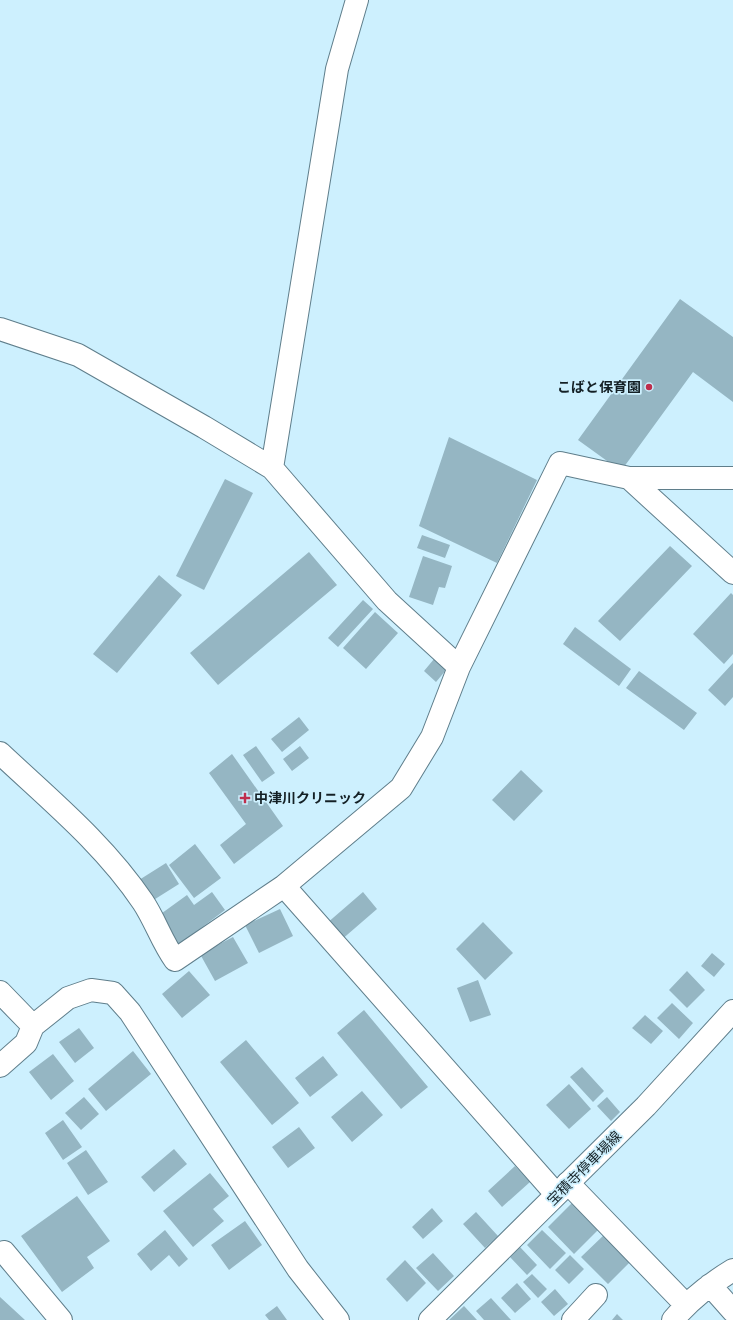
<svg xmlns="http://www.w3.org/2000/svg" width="733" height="1320" font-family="Manrope,'Noto Sans JP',sans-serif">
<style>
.building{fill:#95b6c3}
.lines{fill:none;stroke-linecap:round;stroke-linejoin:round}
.minor-casing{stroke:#5f7e8b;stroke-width:24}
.major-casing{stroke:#5f7e8b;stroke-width:24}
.minor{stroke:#fff;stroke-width:22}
.major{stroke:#fff;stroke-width:22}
.poi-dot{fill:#be2e4c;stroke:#cdf0fe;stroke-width:1.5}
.labels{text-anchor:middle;stroke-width:3.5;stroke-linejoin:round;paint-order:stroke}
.poi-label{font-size:14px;font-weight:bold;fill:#142025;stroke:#cdf0fe;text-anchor:end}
.street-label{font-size:14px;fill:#142025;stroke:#cdf0fe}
</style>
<rect width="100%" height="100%" fill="#cdf0fe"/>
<path class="building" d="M680,299l53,38v65l-40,-30 -72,99 -43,-31z
M449,437l88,43 -40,83 -78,-37z
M225,479l28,14 -49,97 -28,-14z
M422,535l28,10 -5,13 -28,-10z
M670,546l22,20 -72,75 -22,-20z
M309,552l28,33 -119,100 -28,-32z
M423,556l29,10 -7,22 -6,-1 -6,18 -24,-8z
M159,575l23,20 -65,78 -24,-19z
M731,593l2,2v59l-9,10 -31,-30z
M363,600l10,9 -35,38 -10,-9z
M375,612l23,21 -32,36 -23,-21z
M575,627l56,42 -12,17 -56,-42z
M434,659l12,11 -10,12 -12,-11z
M733,663v34l-8,9 -17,-16z
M639,671l58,42 -13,17 -58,-42z
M299,717l10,13 -27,22 -11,-13z
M256,746l19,27 -13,9 -19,-27z
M300,746l9,12 -17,13 -9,-12z
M232,754l51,72 -49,38 -14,-19 26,-21 -37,-51z
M521,770l22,21 -29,30 -22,-21z
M195,844l26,34 -27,20 -25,-33z
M166,863l13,21 -27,17 -13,-21z
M212,892l13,18 -49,37 -18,-31 29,-21 7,10z
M363,892l14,17 -37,32 -14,-17z
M280,909l13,27 -34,17 -14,-28z
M483,922l30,31 -28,27 -29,-31z
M233,937l15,26 -33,18 -15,-27z
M712,953l13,11 -11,13 -13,-11z
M189,971l21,24 -28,23 -20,-24z
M687,971l18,19 -18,18 -18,-18z
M478,980l13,35 -21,7 -13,-34z
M672,1003l21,20 -14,16 -22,-21z
M364,1010l64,77 -27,22 -64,-76z
M645,1015l18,16 -12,13 -19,-16z
M79,1028l15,20 -19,15 -16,-21z
M246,1040l53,63 -27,22 -52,-63z
M133,1051l18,23 -45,37 -18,-22z
M53,1054l21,27 -23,19 -22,-28z
M323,1056l15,19 -28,22 -15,-19z
M582,1067l22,24 -11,11 -23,-25z
M569,1084l22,25 -22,20 -23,-24z
M362,1091l21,24 -31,27 -21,-25z
M84,1097l15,17 -18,16 -16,-17z
M607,1097l13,15 -9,9 -14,-15z
M63,1120l19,27 -19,13 -18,-27z
M299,1127l16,21 -27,20 -16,-21z
M174,1149l13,15 -33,28 -13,-15z
M86,1150l22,32 -20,13 -21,-32z
M515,1166l15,16 -28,25 -14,-16z
M210,1173l19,23 -16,13 11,12 -31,26 -30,-36z
M77,1196l33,45 -23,16 7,11 -32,24 -41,-56z
M573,1202l26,27 -25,25 -26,-27z
M432,1208l11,13 -20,18 -11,-12z
M476,1212l22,24 -13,12 -22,-24z
M245,1221l17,24 -33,25 -18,-25z
M165,1230l23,29 -9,8 -10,-12 -18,16 -14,-17z
M542,1230l24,23 -16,16 -23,-24z
M605,1234l26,27 -23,23 -27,-27z
M520,1247l17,18 -10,10 -17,-18z
M433,1253l21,23 -16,15 -22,-23z
M570,1255l14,14 -15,15 -14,-14z
M405,1260l21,23 -19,19 -21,-23z
M532,1274l15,15 -9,9 -15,-16z
M517,1283l14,16 -16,14 -14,-15z
M555,1289l13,15 -14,12 -13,-14z
M0,1297l25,23h-25z
M491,1298l20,22h-27l-8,-9z
M277,1306l10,14h-18l-4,-5z
M464,1306l13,14h-28z
M617,1314l6,6h-11z"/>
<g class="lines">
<g class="minor-casing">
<path id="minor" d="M0,329l78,26 126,72 68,41 115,133 72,66
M272,468l65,-399 20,-69
M629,478l104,95
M0,753c50,47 104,91 143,149 12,18 19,40 32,58l109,-74 117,-98 31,-51 27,-70 101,-204 69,15h104
M284,886l272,308
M0,992l33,34
M0,1066l26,-23 7,-17 35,-28 23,-8 22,3 17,19 168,257 40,51
M568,1183l118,122
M4,1252l57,68
M710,1285l23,26
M573,1320l23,-25
M673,1320c17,-21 37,-36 60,-50"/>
</g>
<g class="major-casing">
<path id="major" d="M430,1320l216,-214 87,-95"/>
</g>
<use href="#minor" class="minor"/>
<use href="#major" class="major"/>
</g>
<g class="poi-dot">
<circle cx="649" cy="387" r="4"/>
<path d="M243 792h4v4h4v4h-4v4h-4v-4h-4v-4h4z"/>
</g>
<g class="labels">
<g class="poi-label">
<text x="641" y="392">こばと保育園</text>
<text x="254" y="803" text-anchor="start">中津川クリニック</text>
</g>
<g class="street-label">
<text transform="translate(584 1168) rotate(-45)" y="5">宝積寺停車場線</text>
</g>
</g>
</svg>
